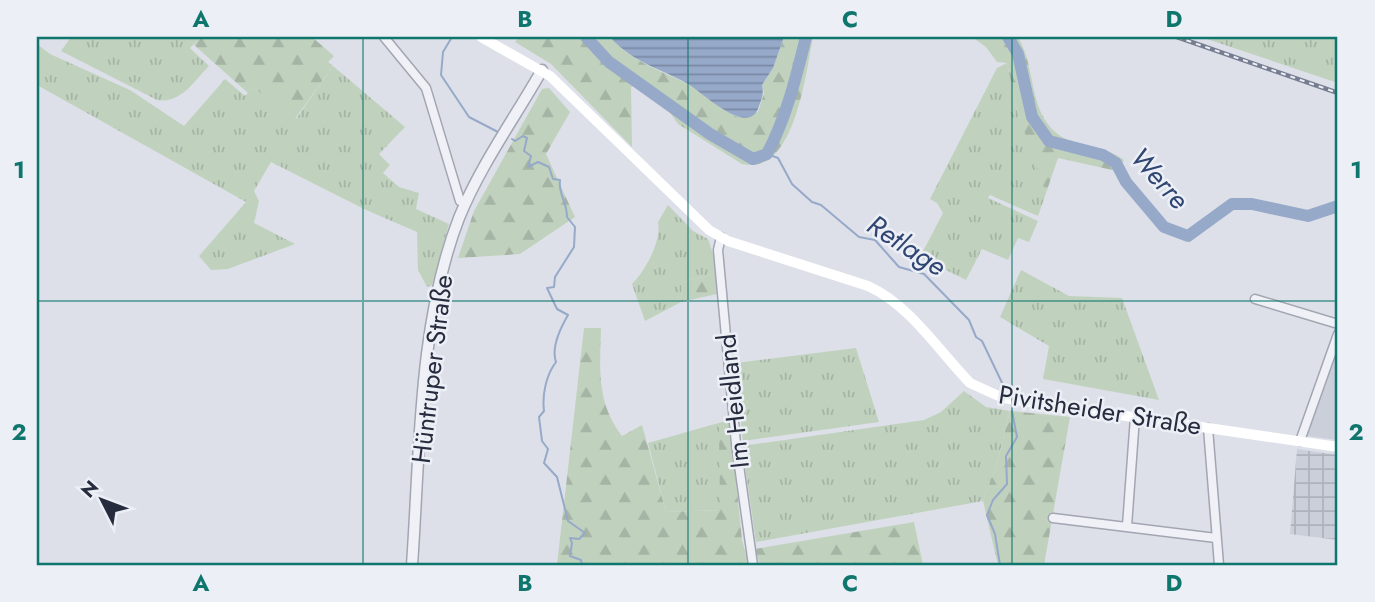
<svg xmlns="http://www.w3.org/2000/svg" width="1375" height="602" font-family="Jost,sans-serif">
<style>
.built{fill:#cbcfda}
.industrial{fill:url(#industrial-grid)}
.grass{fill:url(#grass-tufts)}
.forest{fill:url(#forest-firs)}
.water{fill:url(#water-rules)}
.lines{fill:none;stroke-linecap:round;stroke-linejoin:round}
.stream{stroke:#96a9c9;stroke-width:2}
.river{stroke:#96a9c9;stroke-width:12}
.minor-casing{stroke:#a2a6b2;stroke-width:11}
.tertiary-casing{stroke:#a2a6b2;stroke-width:13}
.minor{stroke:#f0f1f6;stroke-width:8}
.tertiary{stroke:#f0f1f6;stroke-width:10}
.secondary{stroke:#fff;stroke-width:10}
.rail-casing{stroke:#767d91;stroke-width:4.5}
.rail{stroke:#eceff5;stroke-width:2;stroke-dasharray:5;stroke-linecap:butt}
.grid{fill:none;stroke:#0f766e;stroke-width:2;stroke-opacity:0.55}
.labels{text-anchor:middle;stroke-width:5;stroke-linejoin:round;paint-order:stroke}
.street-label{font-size:26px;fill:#262c3e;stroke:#eceff5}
.water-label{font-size:28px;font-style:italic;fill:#2f4573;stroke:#eceff5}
.neatline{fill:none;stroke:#0f766e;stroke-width:2.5}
.grid-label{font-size:23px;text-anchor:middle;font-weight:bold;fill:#0f766e}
</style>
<defs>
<pattern id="industrial-grid" width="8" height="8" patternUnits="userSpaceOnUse" patternTransform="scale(1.75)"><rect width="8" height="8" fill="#cbcfda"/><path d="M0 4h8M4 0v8" fill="none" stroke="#aeb2bc"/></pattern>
<pattern id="grass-tufts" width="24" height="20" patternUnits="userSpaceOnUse" patternTransform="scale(1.75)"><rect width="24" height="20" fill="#c0d2be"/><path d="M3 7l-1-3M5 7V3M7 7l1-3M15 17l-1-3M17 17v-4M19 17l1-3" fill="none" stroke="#a5b4a4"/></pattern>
<pattern id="forest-firs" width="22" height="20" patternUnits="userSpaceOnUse" patternTransform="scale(1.75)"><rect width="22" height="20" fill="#c0d2be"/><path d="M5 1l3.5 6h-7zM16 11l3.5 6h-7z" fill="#a5b4a4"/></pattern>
<pattern id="water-rules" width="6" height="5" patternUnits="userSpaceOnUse" patternTransform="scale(1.75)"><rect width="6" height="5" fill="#96a9c9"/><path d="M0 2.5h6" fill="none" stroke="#7a8aa5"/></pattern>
</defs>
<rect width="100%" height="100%" fill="#dde0e8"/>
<path class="built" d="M1333,345l5,3v92l-38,-5z"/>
<path class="industrial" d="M1297,449l41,6v85l-48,-6z"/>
<path class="grass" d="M71,37h130l-11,11 19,18c-15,15 -28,38 -52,34l-96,-49z
M1201,37h137v46z
M37,44l13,10 80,36 54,36 41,-47 20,17 8,-9 43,32 37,-53 72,61 -26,27 11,11 -7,8 16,14 20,6 -3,16 33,15 -17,61 -5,2 -9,-17 -1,-38 -53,-23 -93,-47 -17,29 5,10 -5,22 41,21 -67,25 -17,1 -12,-14 47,-54 -209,-117z
M1007,63l10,48 27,72 2,10 -8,23 -48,-21 -2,3 50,23 -9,21 -11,-4 -10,22 -26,-11 -16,31 -46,-23 23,-44 -6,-10 -7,-4 67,-131z
M668,205l25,26 15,8 6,18 1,17 -33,8 -1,20 -36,19 -13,-37c13,-13 30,-43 26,-62z
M1021,270l48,26 53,2 37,102 -116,-21 6,-33 -49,-29z
M856,348l23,74 -136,19 -8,-78z
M964,391l22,16 24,4 -12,49 -15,41 -227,41 -14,-96 182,-26 17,-8z
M722,422l-2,88 -54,2 -18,-69z"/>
<path class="forest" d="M201,37h111l22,19 -6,6 5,4 -38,53 -42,-32 -5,6 -54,-48z
M519,37h91c22,25 48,32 76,46 18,9 33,24 52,34l20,-5 6,-19 -2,-8 11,-17 11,-31h29c-7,34 -18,140 -71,127l-64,-40 -12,-17 -32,-21 -3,1 1,60 -81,-83 -36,-22z
M972,37h46c19,31 9,74 41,98 16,12 44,9 65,25l-7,11 -59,-13 -12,35 -29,-82 -10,-48 -10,-1 -11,-15z
M549,88l21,24 -24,42 29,63 -55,37 -62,4 16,-47 68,-122z
M715,274l2,20 -36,8 1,-20z
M584,328h17c-1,41 -5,74 21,108l20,-11 24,87 54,-2 -1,-81 3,-7 8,-1 12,119 7,25h-192z
M1010,411l60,6 -26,148h-46l-15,-64 15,-41z
M914,522l9,43h-163l-5,-16z"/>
<path class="water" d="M610,37h174l-11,31 -11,17c2,8 0,13 -3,21 -9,33 -56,-13 -71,-22 -28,-16 -55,-21 -78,-47z"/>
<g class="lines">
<path class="stream" d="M452,37l-9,15 -2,23 28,42 29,15
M512,139l3,2 8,-5 4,2 -3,13 7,5 -3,11 10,-5 11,5 4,12 7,1c-2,14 7,21 7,37l8,10 -1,20 -19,30 -1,10 -7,1 10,21 11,6c-7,12 -17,33 -12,47 -10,13 -14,33 -12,49l-5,6 3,24 6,8 -4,14 13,14 11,44 17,12 -6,6 -9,-1 2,5 -2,13 11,4 1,5
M767,154l11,4 14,26 20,18 9,3 38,32 16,3 24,27 25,7 45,46 7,17 6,4 23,48
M1000,565l-5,-31 -8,-19 6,-15 14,-16 -1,-28 11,-19 -5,-26"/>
<path class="river" d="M586,37l23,25 101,72 43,25 14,-5c20,-38 29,-77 39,-117
M1008,37l10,17 14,63 17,24 54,14 13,8 10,19 38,45 24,9 44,-32h20l56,12 30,-10"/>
<g class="minor-casing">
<path id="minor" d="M384,37l42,51 34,113 6,1
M721,237l-3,13 18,194 17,121
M1255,299l83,25
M1208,428l11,137
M1300,441l38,-107
M1053,518l163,20
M1127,526l8,-109"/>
</g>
<g class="tertiary-casing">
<path id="tertiary" d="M412,565c8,-111 6,-242 47,-347 21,-52 55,-99 83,-148"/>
</g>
<use href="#minor" class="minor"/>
<use href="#tertiary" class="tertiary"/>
<path class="secondary" d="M481,37l69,39 159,154 19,11 140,45c42,19 70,64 102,97l33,15 335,49"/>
<g class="rail-casing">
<path id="rail" d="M1177,37l161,56"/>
</g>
<use href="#rail" class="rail"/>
</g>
<path class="grid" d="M363,37v528M688,37v528M1012,37v528M37,301h1301"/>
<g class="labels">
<g class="street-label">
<text transform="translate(432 369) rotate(-83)" y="9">Hüntruper Straße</text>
<text transform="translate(733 401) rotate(-96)" y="9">Im Heidland</text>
<text transform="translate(1100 410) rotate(9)" y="9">Pivitsheider Straße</text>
</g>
<g class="water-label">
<text transform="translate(1160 178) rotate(48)" y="10">Werre</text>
<text transform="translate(907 245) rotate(33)" y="10">Retlage</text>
</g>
</g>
<rect width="1375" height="602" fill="none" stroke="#eceff5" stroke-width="77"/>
<g transform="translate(102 500) rotate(312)" stroke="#eceff5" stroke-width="5" paint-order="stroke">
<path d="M0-5L12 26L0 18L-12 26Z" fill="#262c3e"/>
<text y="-10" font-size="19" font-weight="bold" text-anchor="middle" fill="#262c3e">N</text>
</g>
<rect x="38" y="38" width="1298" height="526" class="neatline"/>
<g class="grid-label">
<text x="201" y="27">A</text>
<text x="525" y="27">B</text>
<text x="850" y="27">C</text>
<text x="1174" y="27">D</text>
<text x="19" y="178">1</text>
<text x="1356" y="178">1</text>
<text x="19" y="440">2</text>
<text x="1356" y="440">2</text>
<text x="201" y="591">A</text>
<text x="525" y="591">B</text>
<text x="850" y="591">C</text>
<text x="1174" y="591">D</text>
</g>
</svg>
